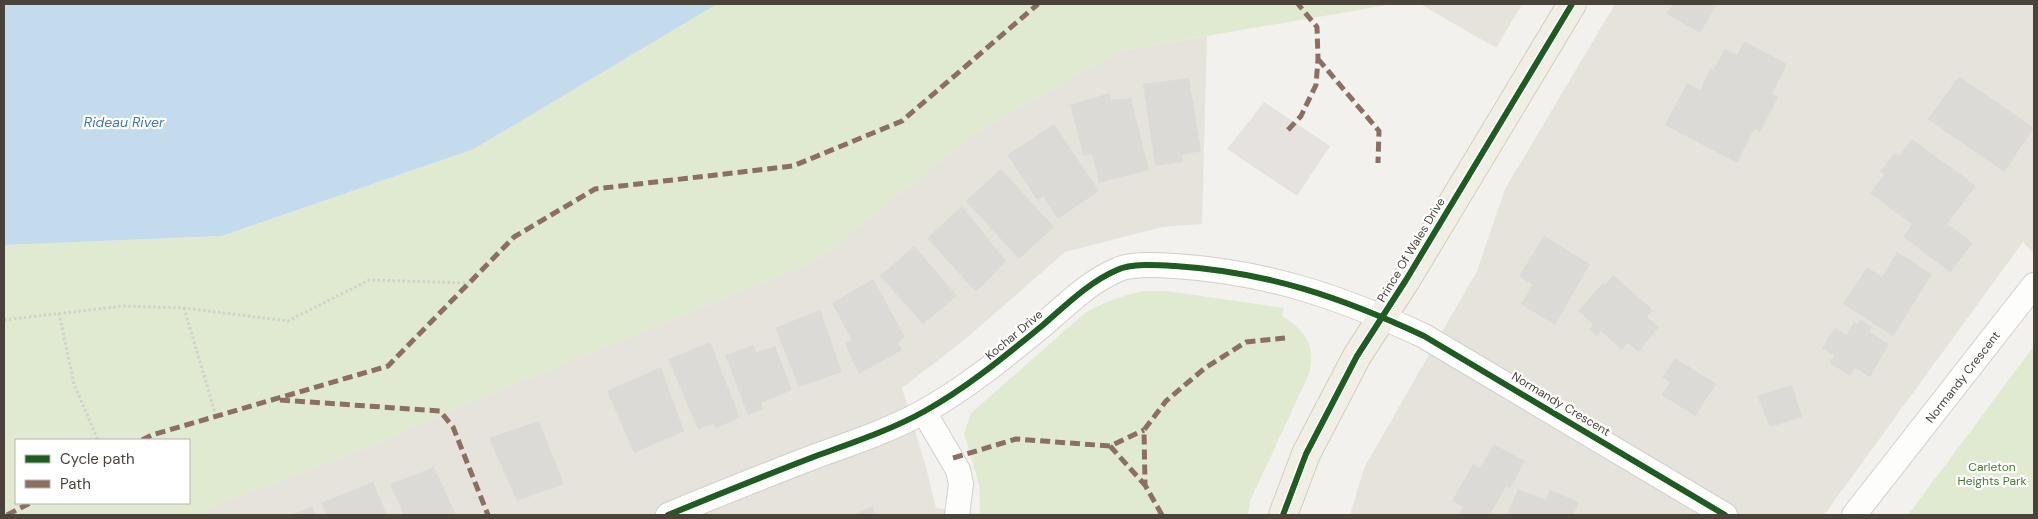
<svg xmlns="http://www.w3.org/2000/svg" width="2038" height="519" font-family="'DM Sans',sans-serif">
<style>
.residential{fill:#e6e3dd}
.green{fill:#e0ead1;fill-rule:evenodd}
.parking{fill:#e5e2df}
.water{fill:#c3dbec}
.building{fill:#dcdad6}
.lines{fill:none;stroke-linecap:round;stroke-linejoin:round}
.street-casing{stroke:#d1cfcb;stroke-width:26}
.primary-casing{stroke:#d3cdbd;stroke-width:30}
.path{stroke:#d3d1cc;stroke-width:3;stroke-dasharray:2.5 2.5;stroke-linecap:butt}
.street{stroke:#fdfdfc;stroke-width:24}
.primary{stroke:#f1eee6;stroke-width:28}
.quiet{stroke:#8d6e63;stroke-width:5;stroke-dasharray:10 5;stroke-linecap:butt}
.cycleway-casing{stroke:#fff;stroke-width:9}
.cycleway{stroke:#1b5e20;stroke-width:6}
.labels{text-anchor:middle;stroke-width:4.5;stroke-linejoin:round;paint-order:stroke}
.street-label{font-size:12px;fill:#49433a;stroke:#fff}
.park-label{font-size:12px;fill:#497631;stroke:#fff}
.water-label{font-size:14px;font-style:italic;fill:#3c79ac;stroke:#fff}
</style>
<rect width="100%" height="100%" fill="#f3f1ee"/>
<path class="residential" d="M1420,4h102l-26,44z
M1615,4h419v250l-11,-12 -199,273h-474l14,-47 113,-197 28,-82z
M1207,36l-5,188 -40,3 -97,25 -102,89 -61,47 24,79 10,41 53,7h-791l30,-15 136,-51 99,-44 352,-144 161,-129 143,-81z"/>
<path class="green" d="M717,4h677l-275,47 -143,81 -161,129 -352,144 -99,44 -136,51 -30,15h-194v-270l219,-9 251,-87zM16,440h173v63h-173z
M1143,291h24l117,17 -2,8c24,15 34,29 27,58l-59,127 -2,14 -268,-1 -1,-30 -15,-51 7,-20 114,-100c19,-11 36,-17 58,-22z
M2034,346v169h-126z"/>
<path class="parking" d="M1264,102l66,44 -33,50 -70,-47z"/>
<path class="water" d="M4,4h713l-243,145 -252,87 -218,9z"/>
<path class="building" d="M1673,4h44l-17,29 -33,-19z
M1744,41l43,23 -15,30 6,3 -18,35 -6,-3 -17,34 -72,-38 22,-42 13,7 11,-22 2,2 12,-21 12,6z
M1959,76l75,52 -30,44 -76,-53z
M1189,78l12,73 -19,4 1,7 -28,4 -12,-82z
M1110,93l1,7 20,-2 18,72 -50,13 -7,-29 -8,2 -14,-51z
M1054,124l45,67 -41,28 -15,-23 -6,4 -30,-45z
M1912,139l64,47 -29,38 26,19 -23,29 -47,-35 9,-13 -42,-31 14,-19 -4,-2 14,-19 5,3z
M1001,169l53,58 -35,32 -53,-58z
M962,206l44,55 -30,31 -49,-54z
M1544,236l46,28 -35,61 -34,-21 12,-19 -14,-9z
M914,246l43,50 -34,28 -43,-48z
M1897,252l35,22 -39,62 -50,-32 24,-37 15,10z
M1613,275l40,35 -6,7 12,10 -21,25 -10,-9 -6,7 -21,-19 -4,5 -8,-7 4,-5 -15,-13 25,-28 2,2z
M873,279l32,58 -7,6 4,7 -43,24 -14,-30 7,-4 -20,-37z
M820,310l22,62 -43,15 -24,-59z
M1860,320l12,7 -3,5 20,12 -19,33 -15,-9 -5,8 -20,-13 4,-7 -12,-8 13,-20 11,7 8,-13 3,2z
M710,342l30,76 -25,10 -2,-4 -15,5 -30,-70z
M753,345l3,7 19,-6 17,44 -31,13 2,6 -15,6 -23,-60z
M1675,358l41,26 -21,32 -33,-21 8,-13 -8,-5z
M661,367l23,64 -50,22 -27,-62z
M1792,385l10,32 -32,10 -13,-31z
M539,421l25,63 -47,17 -28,-63z
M1494,444l31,17 -15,27 -4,-2 -16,29h-32l5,-8 -11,-6 21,-37 7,4z
M434,467l22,48h-52l-14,-31z
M373,482l14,33h-60l-6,-12z
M1518,489l28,11 4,-10 29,12 -6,13h-66z
M312,506l4,9h-26z
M873,506l3,9h-23z"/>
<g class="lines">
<g class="street-casing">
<path id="street" d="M924,412l34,58 3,14 -4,31
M668,515c49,-20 98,-40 148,-59 36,-13 75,-26 109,-45 43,-24 80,-55 118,-86 23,-20 46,-43 74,-55 14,-7 42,-5 58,-4 92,6 166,31 249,70l301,179
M1854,515l180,-230"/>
</g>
<g class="primary-casing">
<path id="primary" d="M1283,515l23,-61 51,-98 49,-76 166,-276"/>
</g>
<path class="path" d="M184,308l32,108
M59,313l15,71 24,56
M4,320l119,-14 61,2 104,13 81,-41 100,3"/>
<use href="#street" class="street"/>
<use href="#primary" class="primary"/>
<path class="quiet" d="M1318,59l61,72 -1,32
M1288,130l13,-14 15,-31 2,-26 -1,-32 -19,-23
M280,400l160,11 13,16 35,88
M142,440l10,-5 236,-69 126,-129 81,-48 198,-23 109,-45 136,-117
M1110,446l35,39
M953,458l63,-19 94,7 34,-16
M7,515l23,-12
M1162,515l-17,-30 -1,-55 22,-29 39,-33 41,-26 39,-4"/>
<g class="cycleway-casing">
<path id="cycleway" d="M668,515c49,-20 98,-40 148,-59 36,-13 75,-26 109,-45 43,-24 80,-55 118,-86 23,-20 46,-43 74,-55 14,-7 42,-5 58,-4 92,6 166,31 249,70l301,179
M1283,515l23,-61 51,-98 49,-76 166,-276"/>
</g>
<use href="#cycleway" class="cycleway"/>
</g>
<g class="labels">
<g class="street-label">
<text transform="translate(1411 250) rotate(-59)" y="4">Prince Of Wales Drive</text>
<text transform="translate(1014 335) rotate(-40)" y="4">Kochar Drive</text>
<text transform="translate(1963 377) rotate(-52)" y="4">Normandy Crescent</text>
<text transform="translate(1561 404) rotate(31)" y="4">Normandy Crescent</text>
</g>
<g class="park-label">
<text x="1992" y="471">Carleton<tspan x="1992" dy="14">Heights Park</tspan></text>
</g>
<g class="water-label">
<text x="124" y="127">Rideau River</text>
</g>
</g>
<rect width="2038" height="519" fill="none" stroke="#49433a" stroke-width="10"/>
<rect x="15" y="439" width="175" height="65" fill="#ffffff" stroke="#b6b4b0"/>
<rect x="25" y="455" width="25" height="8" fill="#1b5e20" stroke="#b6b4b0"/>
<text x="60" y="464" font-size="15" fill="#49433a">Cycle path</text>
<rect x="25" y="480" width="25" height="8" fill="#8d6e63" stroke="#b6b4b0"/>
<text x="60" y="489" font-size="15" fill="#49433a">Path</text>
</svg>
